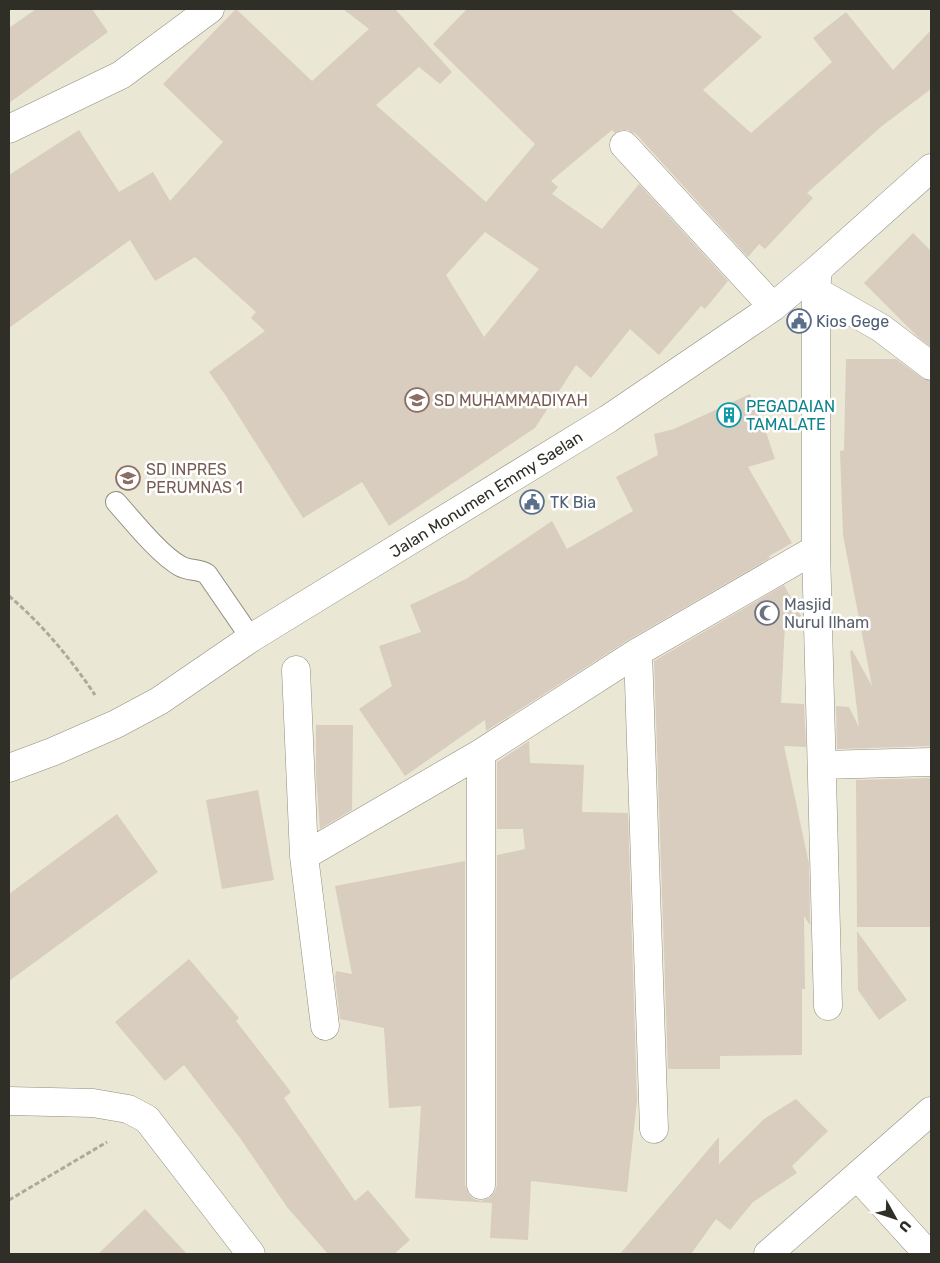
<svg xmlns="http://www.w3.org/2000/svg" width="940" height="1263" font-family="Rubik,sans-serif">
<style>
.building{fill:#d8cdbe;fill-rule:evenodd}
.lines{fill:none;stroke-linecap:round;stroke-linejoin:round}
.service-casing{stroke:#918d7d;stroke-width:22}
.minor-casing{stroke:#918d7d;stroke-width:29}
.tertiary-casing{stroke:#918d7d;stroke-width:29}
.path{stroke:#adaa9b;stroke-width:3;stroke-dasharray:5 2.5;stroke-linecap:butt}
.service{stroke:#fff;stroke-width:20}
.minor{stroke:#fff;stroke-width:28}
.tertiary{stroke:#fff;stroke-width:28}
.labels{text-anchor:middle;stroke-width:5;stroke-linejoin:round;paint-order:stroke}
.service-label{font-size:16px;fill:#4e5e75;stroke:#fff;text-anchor:start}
.education-label{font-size:16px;fill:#785e54;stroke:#fff;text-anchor:start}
.culture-label{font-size:16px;fill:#0d838f;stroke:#fff;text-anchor:start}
.street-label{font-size:16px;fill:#2f2e27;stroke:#fff}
.worship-label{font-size:16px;fill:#5b616d;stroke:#fff;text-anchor:start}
</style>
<rect width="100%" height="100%" fill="#ebe7d5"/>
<path class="building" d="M36,9h56l16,23 -99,71v-75z
M236,9l76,72 57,-52 -26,-20h52l57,63 -12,12 -21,-17 -43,38 110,97 49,-58 -102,-100 34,-35h263l32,28 -59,53 48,43 81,-71 -19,-24 33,-26 47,58 38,-40v59l-49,37 -75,67 6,5 -48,51 -6,-5 -11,13 -112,-123 -8,-4h-7l-6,3 -3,-3 -61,51 7,6 -6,7 50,35 37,-45 89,97 -23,28 -4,-3 -42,49 -29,-26 -39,49 -15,-13 -41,63 -146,98 -27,-44 -59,36 -77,-122 -17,-24 56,-41 -14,-13 5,-6 -61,-55 -40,24 -25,-41 -121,88v-153l70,-45 40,62 34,-20 17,29 53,-59 -60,-58zM485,232l54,37 -55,68 -38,-62z
M913,233l18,18v96l-12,-9 -55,-55z
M846,359h50l26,19 9,3v365l-94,3 -1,-43 13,1 10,20 -9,-76 2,-1 20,36 -29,-151 -3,-84 4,-1z
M750,394l17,41 8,24 -27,8 44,76 -23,13 1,2 -140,81 -144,92 -1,-11 -80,56 -46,-67 33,-23 -13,-40 42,-14 -11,-27 56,-26 86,-58 15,28 66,-38 -17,-34 42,-22 -4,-21 20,-5z
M784,585l17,31 -16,8 -4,79 23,1 2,43 -22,-1 25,118 1,61 -6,-9 1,73h-3v66l-82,1v13h-52l-14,-408z
M316,725h37l-1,85 -32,19 -4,-53z
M529,741l1,22 54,2 -2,47 46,1 9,288 -10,91 -96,-11 -3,59 -38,-2 2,-35 -77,-5 6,-92 -32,2 -5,-80 -44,-9 -5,-42 1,-6 16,3 -17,-88 130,-25v324l3,8 6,6 7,2 8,-3 6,-6 2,-7v-330l28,-6 -2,-20h-26v-67z
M931,778v149h-74l-1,-147z
M258,790l16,90 -52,9 -16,-89z
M117,814l41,58 -149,109v-87z
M857,931l50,69 -28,20 -21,-30z
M189,959l50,59 -3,3 55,71 -7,6 71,103 13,-11 42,50 -16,14h-66l-41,-47 -47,-69 -56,-73 -19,16 -50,-59z
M796,1099l32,32 -36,35 5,7 -44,29 -23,28 -14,-11 -25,35h-71l99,-117v27l45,-45z
M145,1209l42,45h-89z"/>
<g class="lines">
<g class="service-casing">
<path id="service" d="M116,502c17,19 43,52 64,64 9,5 19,3 27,8l44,64"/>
</g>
<g class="minor-casing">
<path id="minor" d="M9,129l112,-54 89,-66
M624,145l149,162
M818,269l-2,22v258l12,457
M816,291l65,37 50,38
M638,652l16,477
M296,670l8,186 21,170
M822,765l109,-3
M304,856l177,-103 157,-101 178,-103
M9,1101l84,2 35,6 19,10 104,135
M857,1176l71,78
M481,1185v-432
M768,1254l163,-143"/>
</g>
<g class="tertiary-casing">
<path id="tertiary" d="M9,768l43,-16 64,-28 43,-23 92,-63 357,-219 165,-112 45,-38 113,-101"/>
</g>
<path class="path" d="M9,596c33,28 62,63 86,99
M9,1200l98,-58"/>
<use href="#service" class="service"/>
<use href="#minor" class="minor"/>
<use href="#tertiary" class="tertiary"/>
</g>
<defs>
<g id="civic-ring" transform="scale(1.25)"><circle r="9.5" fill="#fff" stroke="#5c6f8a" stroke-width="1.5"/><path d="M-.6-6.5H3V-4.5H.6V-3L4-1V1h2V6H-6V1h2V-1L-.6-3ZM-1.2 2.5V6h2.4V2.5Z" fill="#5c6f8a"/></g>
<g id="school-ring" transform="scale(1.25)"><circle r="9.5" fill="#fff" stroke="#8d6e63" stroke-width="1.5"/><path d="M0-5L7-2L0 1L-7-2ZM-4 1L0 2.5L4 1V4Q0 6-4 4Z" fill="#8d6e63"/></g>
<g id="building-ring" transform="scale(1.25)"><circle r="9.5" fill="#fff" stroke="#0f9aa8" stroke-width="1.5"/><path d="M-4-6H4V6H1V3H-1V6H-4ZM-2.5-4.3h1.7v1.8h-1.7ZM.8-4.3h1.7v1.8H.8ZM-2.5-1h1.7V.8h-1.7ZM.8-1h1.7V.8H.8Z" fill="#0f9aa8"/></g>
<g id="mosque-ring" transform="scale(1.25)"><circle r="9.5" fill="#fff" stroke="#6b7280" stroke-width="1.5"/><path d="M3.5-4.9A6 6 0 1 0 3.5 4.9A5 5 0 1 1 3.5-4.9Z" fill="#6b7280"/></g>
</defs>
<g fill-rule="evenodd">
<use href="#civic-ring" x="799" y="321"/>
<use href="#school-ring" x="417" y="400"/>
<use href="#building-ring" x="729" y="415"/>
<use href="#school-ring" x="128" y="478"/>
<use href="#civic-ring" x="532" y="502"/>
<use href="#mosque-ring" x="767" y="613"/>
</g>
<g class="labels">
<g class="service-label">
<text x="816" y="327">Kios Gege</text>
<text x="550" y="508">TK Bia</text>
</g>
<g class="education-label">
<text x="434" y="406">SD MUHAMMADIYAH</text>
<text x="146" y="475">SD INPRES<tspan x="146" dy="18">PERUMNAS 1</tspan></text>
</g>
<g class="culture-label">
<text x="746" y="412">PEGADAIAN<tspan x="746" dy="18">TAMALATE</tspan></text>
</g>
<g class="street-label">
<text transform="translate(486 494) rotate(-32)" y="6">Jalan Monumen Emmy Saelan</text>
</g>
<g class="worship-label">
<text x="784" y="610">Masjid<tspan x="784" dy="18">Nurul Ilham</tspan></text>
</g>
</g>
<rect width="940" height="1263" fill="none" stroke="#2f2e27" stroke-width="20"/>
<g transform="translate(895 1218) rotate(130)" stroke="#ffffff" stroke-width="4" paint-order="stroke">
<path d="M0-4L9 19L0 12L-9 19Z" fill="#2f2e27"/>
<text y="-8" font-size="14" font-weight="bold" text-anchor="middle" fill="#2f2e27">U</text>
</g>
</svg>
